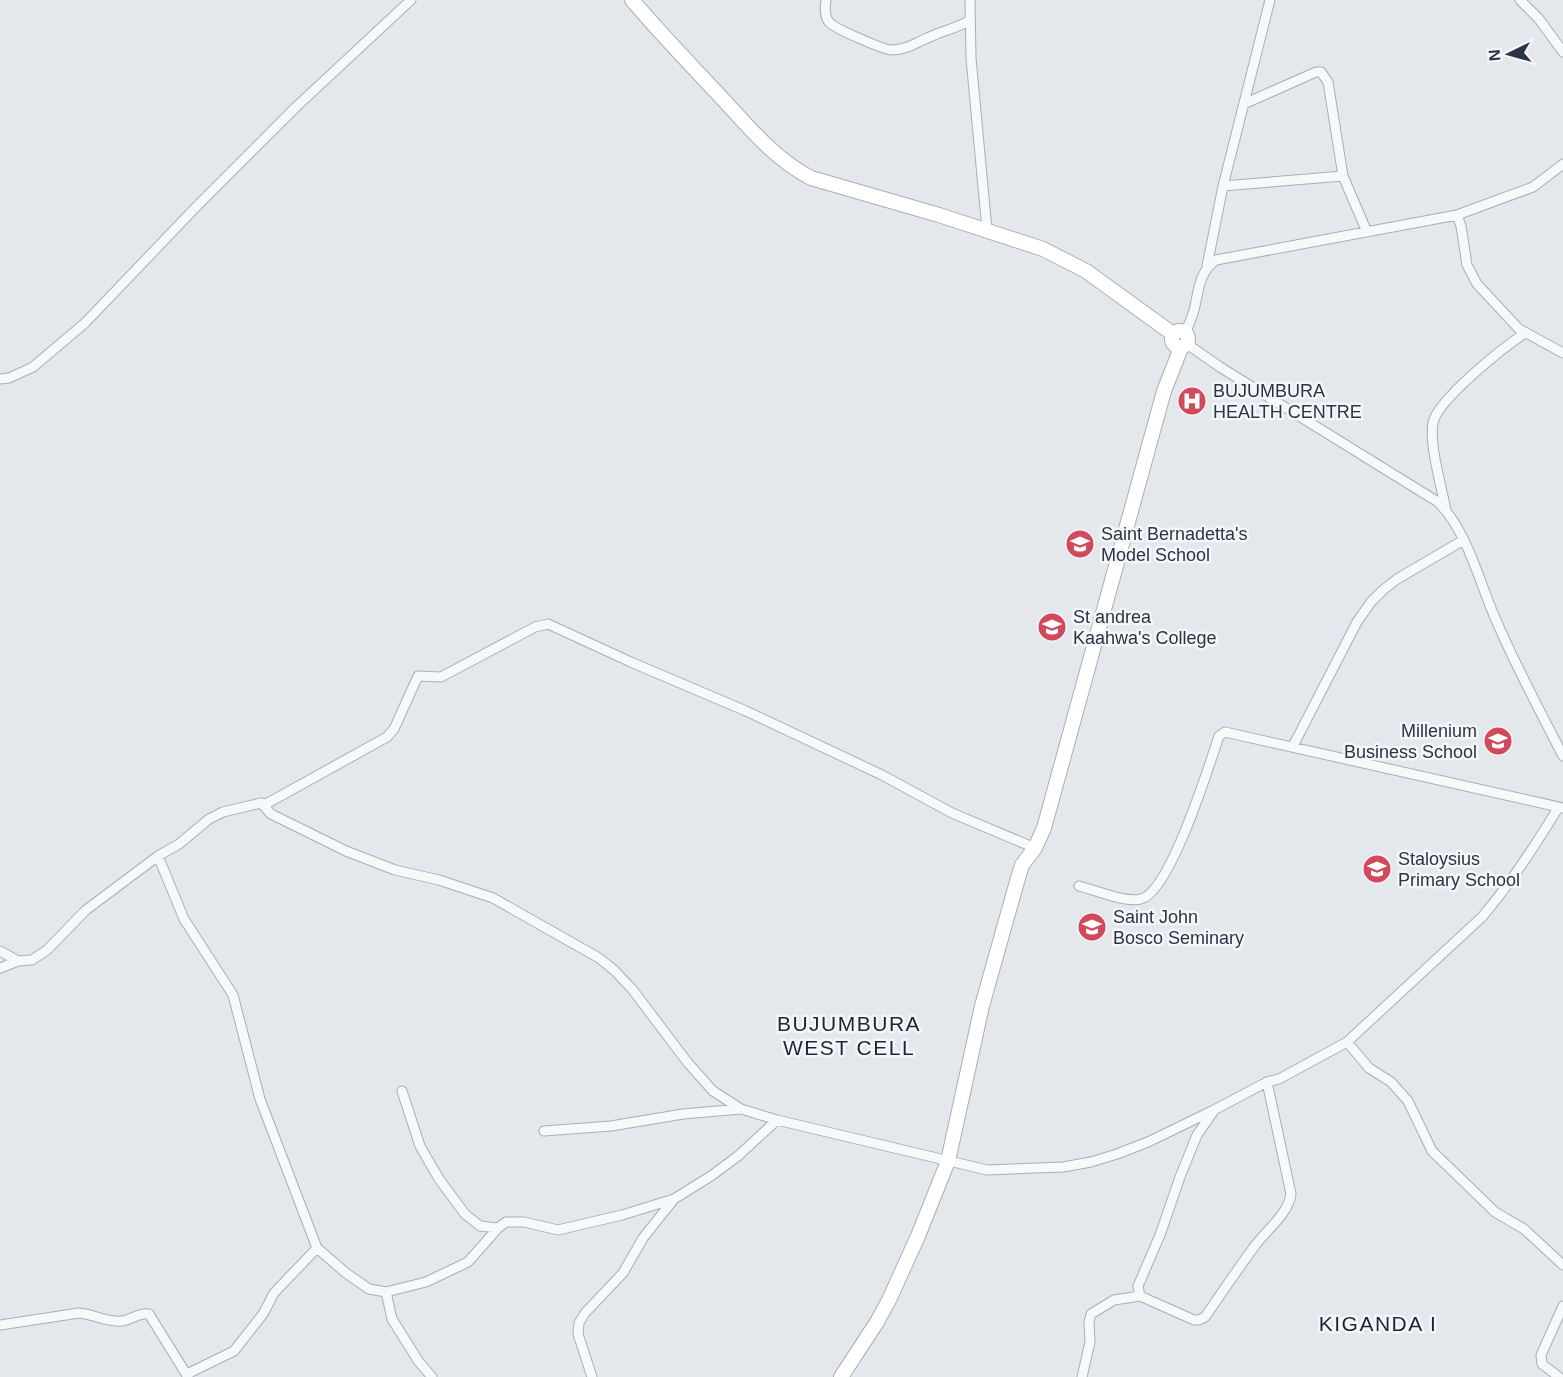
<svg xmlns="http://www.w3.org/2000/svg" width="1563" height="1377" font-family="Arial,sans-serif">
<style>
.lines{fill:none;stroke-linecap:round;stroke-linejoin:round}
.street-casing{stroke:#a9aeb7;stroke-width:11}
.secondary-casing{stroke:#a9aeb7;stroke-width:16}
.street{stroke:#f7f8fa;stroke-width:9}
.secondary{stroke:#fff;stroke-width:14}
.labels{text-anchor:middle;stroke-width:5;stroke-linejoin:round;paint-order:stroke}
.poi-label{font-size:18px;fill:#2b3445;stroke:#f4f6f9;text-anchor:start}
.quarter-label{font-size:21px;letter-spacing:1.5px;fill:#1d2536;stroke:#f4f6f9}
</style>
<rect width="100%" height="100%" fill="#e4e7ec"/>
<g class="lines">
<g class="street-casing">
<path id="street" d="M826,0c-1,7 -2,16 3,22 4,6 55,28 63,28 15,0 27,-9 40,-14 13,-6 26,-8 38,-16
M970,0l1,58 16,172
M1520,0l19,19 24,33
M1246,103l70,-31h5l7,10 15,94 24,56
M1223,186l120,-10
M1457,215l76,-28 30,-23
M1207,266l16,-80 47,-186
M1186,333c2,-8 6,-15 8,-23 5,-19 4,-37 22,-50l241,-45 4,11 6,39 10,19 42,45 44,24
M1187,344l33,23 218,135c30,30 41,80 58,118 20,47 44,91 67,136
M0,379l9,-1 24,-11 52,-44 111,-116 101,-101 114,-106
M1446,511c-4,-24 -17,-65 -13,-88 4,-23 71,-76 92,-90
M1293,746l64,-124 14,-20 12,-12 14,-11 65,-38
M261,803l5,1 121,-67 7,-8 24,-53 23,1 94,-50 13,-3 85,39 113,48 136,64 70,38 83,35
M158,856l26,63 49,76 27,104 57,149 29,25 23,16 17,3 40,-10 42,-20 30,-34
M1079,886c16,4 46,17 62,13 29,-7 68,-133 78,-163l6,-4 338,76
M0,951l18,10
M0,968l18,-7 14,-1 15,-10 39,-40 72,-54 21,-12 30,-25 14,-7 38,-9 10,11 75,37 49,19 44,10 54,18 106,60 15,12 18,19 56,74 25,28 28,18 36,11 210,50 76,-3 28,-5 26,-8 31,-12 66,-32 53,-28 12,-3 68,-37 135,-125c29,-34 53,-71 76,-109
M1347,1042l22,26 22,14 17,19 24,50 63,61 29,17 39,36
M402,1091l18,55 19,33 26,35 15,12 18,2 8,-6h18l34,8 64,-15 52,-16 37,-23 27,-20 39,-36
M1213,1112l-16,23 -17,42 -20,58 -22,51 2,10 54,24h5l6,-3c16,-23 32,-47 49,-70 12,-17 34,-32 37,-53l-24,-112
M544,1131l67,-5 72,-12 58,-5
M386,1292l6,27 27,43 13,15
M0,1325l79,-12c14,1 29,10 43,8 9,-1 18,-9 27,-7l39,63
M188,1377l1,-4 45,-22 29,-37 11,-21 43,-45
M592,1377l-14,-43 1,-11 6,-10 38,-40 20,-35 31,-39
M1082,1377l8,-35 -1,-20 2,-8 23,-14 26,-4
M1559,1377l-17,-13 -1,-9 22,-49"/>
</g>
<g class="secondary-casing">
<path id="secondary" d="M632,0c28,33 58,64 87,95 29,31 54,63 92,83l128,37 104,34 43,22 87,63
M1172 339a8 8 0 1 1 16 0a8 8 0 1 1-16 0Z
M841,1377l36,-55 12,-22 29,-64 30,-75 34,-155 36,-128 4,-13 13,-17 9,-20 120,-437 17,-43"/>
</g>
<use href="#street" class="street"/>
<use href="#secondary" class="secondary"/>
</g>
<defs>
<g id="hospital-disc" transform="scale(1.5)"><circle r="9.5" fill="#d1495b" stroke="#f4f6f9"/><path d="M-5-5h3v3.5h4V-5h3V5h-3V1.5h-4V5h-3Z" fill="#fff"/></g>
<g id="school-disc" transform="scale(1.5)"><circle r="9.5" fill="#d1495b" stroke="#f4f6f9"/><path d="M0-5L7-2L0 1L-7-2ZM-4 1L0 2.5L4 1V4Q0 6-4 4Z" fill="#fff"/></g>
</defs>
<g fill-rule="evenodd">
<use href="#hospital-disc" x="1192" y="401"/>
<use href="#school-disc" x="1080" y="544"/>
<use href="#school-disc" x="1052" y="627"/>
<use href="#school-disc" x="1498" y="741"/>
<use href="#school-disc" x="1377" y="869"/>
<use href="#school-disc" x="1092" y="927"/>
</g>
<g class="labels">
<g class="poi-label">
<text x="1213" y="397">BUJUMBURA<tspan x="1213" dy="21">HEALTH CENTRE</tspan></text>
<text x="1101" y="540">Saint Bernadetta's<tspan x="1101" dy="21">Model School</tspan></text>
<text x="1073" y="623">St andrea<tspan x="1073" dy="21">Kaahwa's College</tspan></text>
<text x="1477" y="737" text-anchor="end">Millenium<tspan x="1477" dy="21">Business School</tspan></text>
<text x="1398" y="865">Staloysius<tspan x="1398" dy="21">Primary School</tspan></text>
<text x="1113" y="923">Saint John<tspan x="1113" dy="21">Bosco Seminary</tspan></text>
</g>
<g class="quarter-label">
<text x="849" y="1031">BUJUMBURA<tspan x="849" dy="24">WEST CELL</tspan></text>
<text x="1378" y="1331">KIGANDA I</text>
</g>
</g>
<g transform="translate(1509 54) rotate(265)" stroke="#f4f6f9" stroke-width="4.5" paint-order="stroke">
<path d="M0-4.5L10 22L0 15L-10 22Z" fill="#2b3445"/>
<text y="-9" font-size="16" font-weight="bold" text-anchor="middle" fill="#2b3445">N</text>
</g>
</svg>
